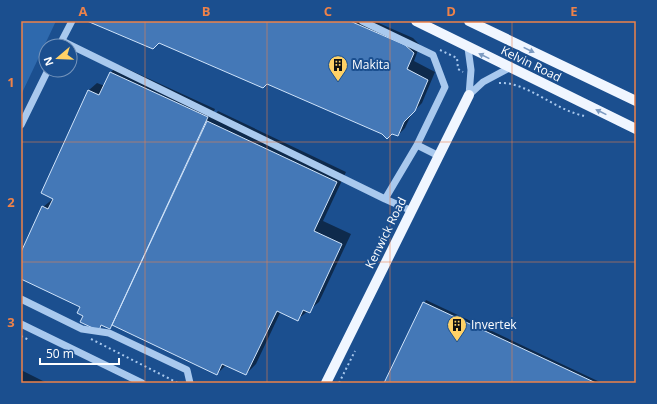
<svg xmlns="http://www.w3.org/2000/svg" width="657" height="404" font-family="'Open Sans',sans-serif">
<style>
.green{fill:#2e69ad}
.shadow{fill:#0007}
.building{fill:#4478b7;stroke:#cfe3fa}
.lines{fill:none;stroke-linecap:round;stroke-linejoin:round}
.path{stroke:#a9c9ee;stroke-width:2;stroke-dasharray:2 3;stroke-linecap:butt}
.minor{stroke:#a9c9ee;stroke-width:7}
.major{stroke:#f0f6ff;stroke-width:10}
.oneway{fill:#7b9ac1}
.grid{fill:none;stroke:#ee8249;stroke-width:1;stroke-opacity:0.55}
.labels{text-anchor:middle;stroke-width:4;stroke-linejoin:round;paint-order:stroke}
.street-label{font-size:12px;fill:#fff;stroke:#1b4f8f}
.poi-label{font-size:12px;fill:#fff;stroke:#1b4f8f;text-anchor:start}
.neatline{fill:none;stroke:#ee8249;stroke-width:1.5}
.grid-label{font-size:13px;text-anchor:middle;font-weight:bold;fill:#ee8249}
</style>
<rect width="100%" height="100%" fill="#1b4f8f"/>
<path class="green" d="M21,21h35l-35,74z"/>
<path class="shadow" d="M89,21h285l39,17 7,7 -6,16 21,11 -13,31 -10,10 -7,15 -7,7 -239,-93z
M119,65l96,44 -4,10 7,-8 128,61 -23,49 28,13 -32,68 -21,17 -17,-8 -25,53 -10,10 -20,-9 -9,9 -104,-49 -3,3 -7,-3 -5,4 -14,-14 -3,-9 -60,-28v-24l22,-47 11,-9 -12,-5 47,-103 8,-7 8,3 6,-14z
M426,300l176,83h-217z
M21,370l26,13h-26z"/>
<path class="building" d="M87,21h263l55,24 9,8 -7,16 21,11 -13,31 -11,11 -6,14 -6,-2 -5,5 -5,-5 -115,-50 -4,4 -104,-45 -6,6z
M110,72l98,45 -98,212 -9,-4 -2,6 -19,-9 3,-6 -6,-3 3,-6 -59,-28v-27l21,-46 6,3 5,-10 -12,-6 47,-103 11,5z
M207,121l130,61 -23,49 28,13 -32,69 -7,-3 -5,11 -21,-10 -31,64 -24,-11 -5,11 -105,-50z
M423,302l173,81h-212z"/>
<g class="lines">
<path class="path" d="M440,50l17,8 1,11 5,3
M499,83c27,-2 57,28 86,33
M21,336l8,4
M91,339l87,44
M339,383l16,-32"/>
<path class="minor" d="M362,21l71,34 12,32 -28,58 22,11
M62,41l323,158 32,-54
M59,46l13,-25
M468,48l3,22 -2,25
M469,95l14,-13 26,-14
M21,125l27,-55
M385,199l27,12
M21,299l61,30 27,4 78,37 3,13
M21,324l121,59"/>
<path class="major" d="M416,21l220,108
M469,21l167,80
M326,383l143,-288"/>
</g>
<defs><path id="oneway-solid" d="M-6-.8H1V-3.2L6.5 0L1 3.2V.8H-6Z"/></defs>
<g class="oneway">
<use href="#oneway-solid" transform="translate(529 50) rotate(26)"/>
<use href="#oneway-solid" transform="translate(484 56) rotate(-154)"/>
<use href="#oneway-solid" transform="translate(601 112) rotate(-154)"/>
</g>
<path class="grid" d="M145,21v362M267,21v362M390,21v362M512,21v362M21,142h615M21,262h615"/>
<defs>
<g id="building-pin" transform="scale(1)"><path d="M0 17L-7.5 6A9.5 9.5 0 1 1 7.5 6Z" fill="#ffd166" stroke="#1b4f8f"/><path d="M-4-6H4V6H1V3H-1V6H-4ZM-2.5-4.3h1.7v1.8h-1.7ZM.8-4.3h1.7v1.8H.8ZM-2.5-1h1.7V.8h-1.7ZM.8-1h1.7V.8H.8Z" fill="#111"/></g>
</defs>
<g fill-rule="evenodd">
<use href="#building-pin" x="338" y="65"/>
<use href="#building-pin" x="457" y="325"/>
</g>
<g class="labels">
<g class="street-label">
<text transform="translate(531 64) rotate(26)" y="4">Kelvin Road</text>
<text transform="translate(386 233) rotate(-64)" y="4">Kenwick Road</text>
</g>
<g class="poi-label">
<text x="352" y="69">Makita</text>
<text x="471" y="329">Invertek</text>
</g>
</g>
<rect width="657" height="404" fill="none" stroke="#1b4f8f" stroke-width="44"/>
<g transform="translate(58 58) rotate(251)"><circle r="19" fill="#1b4f8f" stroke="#7695bc"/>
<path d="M0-3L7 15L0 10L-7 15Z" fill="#ffd166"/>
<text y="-6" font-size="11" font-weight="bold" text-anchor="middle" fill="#ffffff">N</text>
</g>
<path d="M40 358v6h79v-6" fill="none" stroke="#ffffff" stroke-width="2"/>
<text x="46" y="358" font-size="12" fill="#ffffff" stroke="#1b4f8f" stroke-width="3" paint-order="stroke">50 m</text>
<rect x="22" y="22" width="613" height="360" class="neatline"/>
<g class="grid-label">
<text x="83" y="16">A</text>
<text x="206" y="16">B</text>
<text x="328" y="16">C</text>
<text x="451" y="16">D</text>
<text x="574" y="16">E</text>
<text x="11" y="87">1</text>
<text x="11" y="207">2</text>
<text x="11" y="327">3</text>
</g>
</svg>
